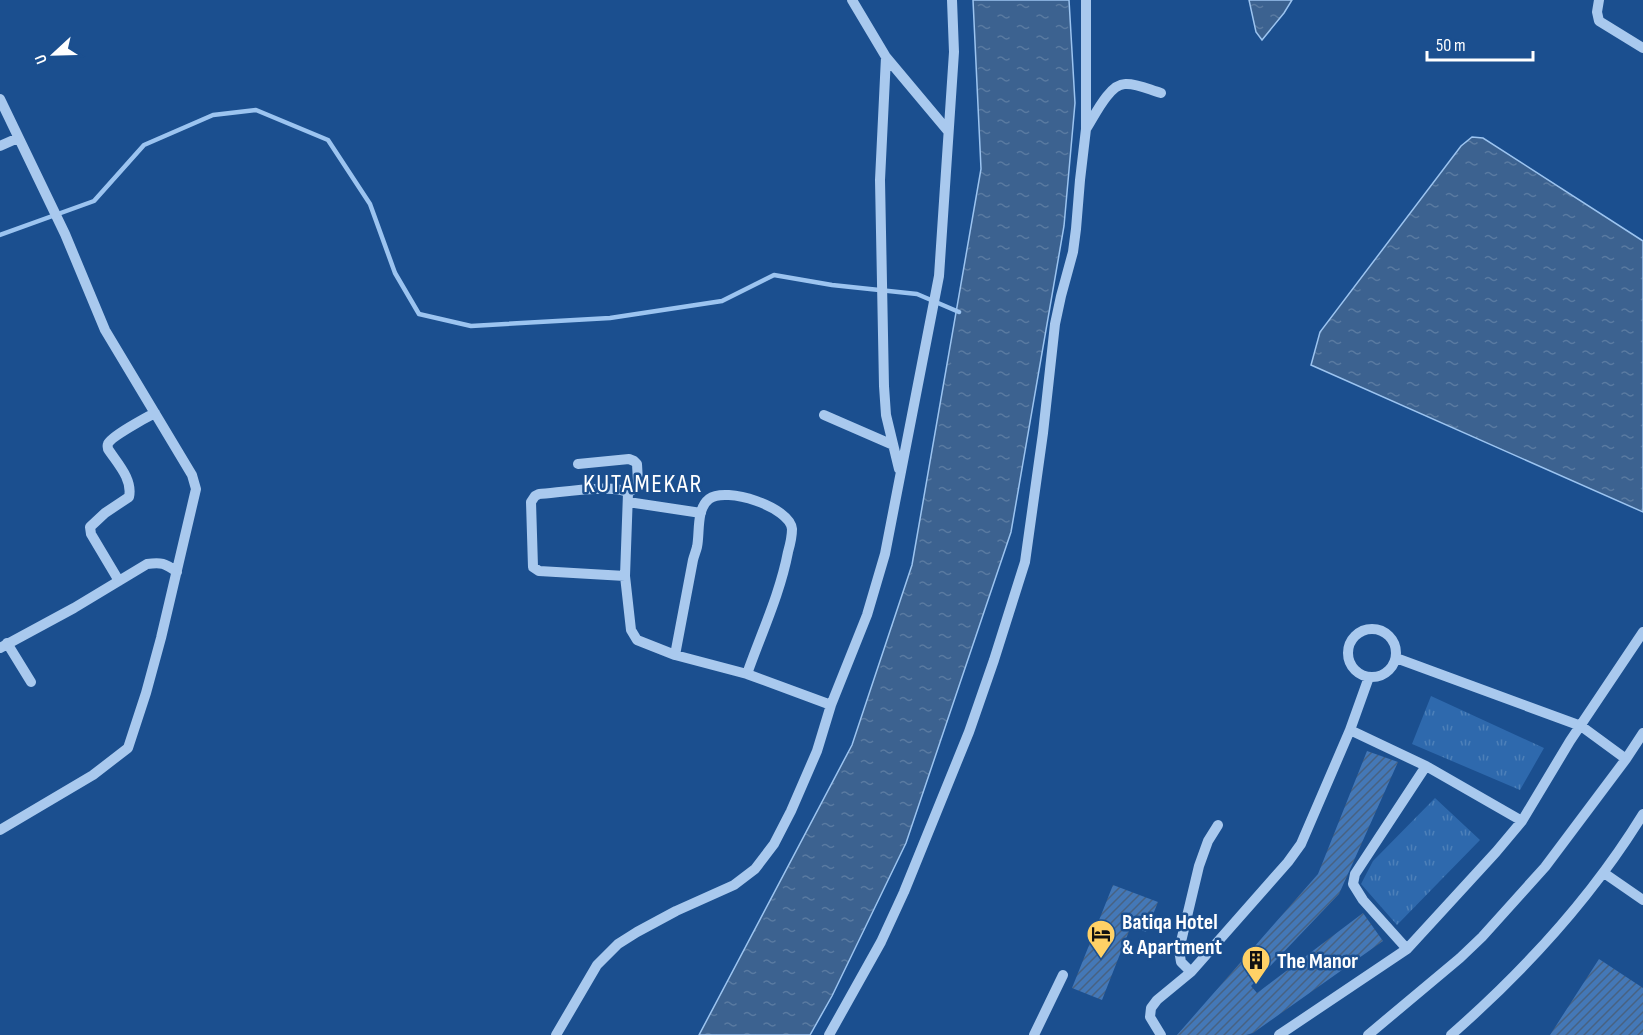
<svg xmlns="http://www.w3.org/2000/svg" width="1643" height="1035" font-family="'Sofia Sans Condensed',sans-serif">
<style>
.park{fill:url(#park-tufts)}
.water{fill:url(#water-ripples);stroke:#9cc4f0;stroke-width:1.5}
.lines{fill:none;stroke-linecap:round;stroke-linejoin:round}
.stream{stroke:#9cc4f0;stroke-width:4.5}
.building{fill:url(#building-hatch)}
.minor{stroke:#a9c9ee;stroke-width:10}
.labels{text-anchor:middle;stroke-width:5;stroke-linejoin:round;paint-order:stroke}
.poi-label{font-size:22px;font-weight:bold;fill:#fff;stroke:#1b4f8f;text-anchor:start}
.quarter-label{font-size:26px;letter-spacing:1.5px;fill:#fff;stroke:#1b4f8f}
</style>
<defs>
<pattern id="park-tufts" width="24" height="20" patternUnits="userSpaceOnUse" patternTransform="scale(1.5)"><rect width="24" height="20" fill="#2e69ad"/><path d="M3 7l-1-3M5 7V3M7 7l1-3M15 17l-1-3M17 17v-4M19 17l1-3" fill="none" stroke="#4d80b9"/></pattern>
<pattern id="water-ripples" width="26" height="14" patternUnits="userSpaceOnUse" patternTransform="scale(1.5)"><rect width="26" height="14" fill="#3c6290"/><path d="M2 4q2-2 4 0t4 0M15 11q2-2 4 0t4 0" fill="none" stroke="#597aa1"/></pattern>
<pattern id="building-hatch" width="6" height="6" patternUnits="userSpaceOnUse" patternTransform="scale(1.5)"><rect width="6" height="6" fill="#4478b7"/><path d="M-1 1l2-2M0 6l6-6M5 7l2-2" fill="none" stroke="#486282"/></pattern>
</defs>
<rect width="100%" height="100%" fill="#1b4f8f"/>
<path class="park" d="M1431,696l113,52 -24,42 -108,-46z
M1435,798l45,42 -83,85 -36,-41 12,-23z"/>
<path class="water" d="M973,0h96l6,103 -11,123 -53,306 -105,311 -74,153 -22,39h-111l153,-290 60,-180 69,-396z
M1249,0h43l-8,13 -22,27 -6,-8z
M1472,137l11,1 160,103v271l-332,-147 9,-33 141,-186z"/>
<g class="lines">
<path class="stream" d="M0,235l94,-34 50,-56 69,-30 43,-5 72,30 42,64 25,69 24,41 52,12 139,-8 112,-17 52,-26 58,10 85,9 42,18"/>
</g>
<path class="building" d="M1367,751l31,11 -59,132 -88,92 6,7 106,-80 20,28 -130,92 -7,2h-69l141,-161z
M1113,885l45,17 -12,30 -15,-6 -29,74 -30,-12z
M1599,959l44,29v47h-93z"/>
<g class="lines">
<path class="minor" d="M852,0l34,57 62,74
M1599,0l-2,12 2,9 44,27
M886,57l-6,123 4,206 2,29 13,54
M0,99l65,135 40,96 87,145 4,14 -35,149 -15,55 -18,55 -35,27 -93,55
M1086,129c8,-12 23,-45 39,-45 11,-1 25,6 36,9
M0,146l18,-8
M824,415l69,30
M578,464l51,-5 5,2 3,3 1,18 -2,5 -8,6 -3,83 6,54 6,10 38,15 72,19 84,31
M628,502l73,11
M625,576l-86,-5 -6,-4 -2,-65 4,-6 4,-2c18,-1 77,-11 89,-1
M119,581l-28,-47 -1,-7 15,-14 24,-16c4,-18 -12,-34 -21,-48 0,-2 -1,-3 0,-5 2,-7 39,-27 47,-31
M1348 653a24 24 0 1 1 48 0a24 24 0 1 1-48 0Z
M7,643l24,39
M0,648l74,-40 73,-44c14,-2 18,-1 30,8
M675,655l18,-95c1,-4 3,-9 4,-13 3,-14 -1,-38 12,-48 17,-13 81,8 83,30 0,8 -2,16 -4,23 -8,42 -27,82 -41,122
M1396,658l185,68 45,33
M1350,730l76,36 96,55
M1604,873l39,27
M1407,949l-44,-49 -10,-16 2,-10 71,-108
M1191,972l-10,-10 -2,-12 20,-84 9,-25 10,-16
M556,1035l41,-70 21,-21 19,-12 39,-21 58,-26 21,-16 19,-25 17,-33 26,-60 14,-46 36,-90 18,-61 54,-278 15,-224 -2,-52
M829,1035l52,-93 23,-50 65,-160 25,-72 31,-98 18,-129 12,-109 6,-28 12,-44 3,-23 4,-49 6,-51v-129
M1034,1035l29,-60
M1161,1035l-11,-18 1,-9 6,-8 34,-28 97,-110 13,-18 49,-114 19,-53
M1279,1035l128,-86 89,-97 26,-31 48,-80 73,-109
M1368,1035l92,-77 22,-21 63,-70 81,-108 17,-26
M1451,1035c73,-64 141,-138 192,-221"/>
</g>
<defs>
<g id="hotel-pin" transform="scale(1.5)"><path d="M0 17L-7.5 6A9.5 9.5 0 1 1 7.5 6Z" fill="#ffd166" stroke="#1b4f8f"/><path d="M-6-4.5h1.5V1H6V5H4.5V3h-9V5H-6ZM-4 0a1.8 1.8 0 1 1 3.6 0ZM.5 0V-2.5h3Q6-2.5 6 0Z" fill="#111"/></g>
<g id="building-pin" transform="scale(1.5)"><path d="M0 17L-7.5 6A9.5 9.5 0 1 1 7.5 6Z" fill="#ffd166" stroke="#1b4f8f"/><path d="M-4-6H4V6H1V3H-1V6H-4ZM-2.5-4.3h1.7v1.8h-1.7ZM.8-4.3h1.7v1.8H.8ZM-2.5-1h1.7V.8h-1.7ZM.8-1h1.7V.8H.8Z" fill="#111"/></g>
</defs>
<g fill-rule="evenodd">
<use href="#hotel-pin" x="1101" y="934"/>
<use href="#building-pin" x="1256" y="960"/>
</g>
<g class="labels">
<g class="poi-label">
<text x="1122" y="929">Batiqa Hotel<tspan x="1122" dy="25">&amp; Apartment</tspan></text>
<text x="1277" y="968">The Manor</text>
</g>
<g class="quarter-label">
<text x="643" y="492">KUTAMEKAR</text>
</g>
</g>
<g transform="translate(54 54) rotate(248)" stroke="#1b4f8f" stroke-width="4.5" paint-order="stroke">
<path d="M0-4.5L10 22L0 15L-10 22Z" fill="#ffffff"/>
<text y="-9" font-size="16" font-weight="bold" text-anchor="middle" fill="#ffffff">U</text>
</g>
<path d="M1427 51v9h106v-9" fill="none" stroke="#ffffff" stroke-width="3"/>
<text x="1436" y="51" font-size="18" fill="#ffffff" stroke="#1b4f8f" stroke-width="4.5" paint-order="stroke">50 m</text>
</svg>
